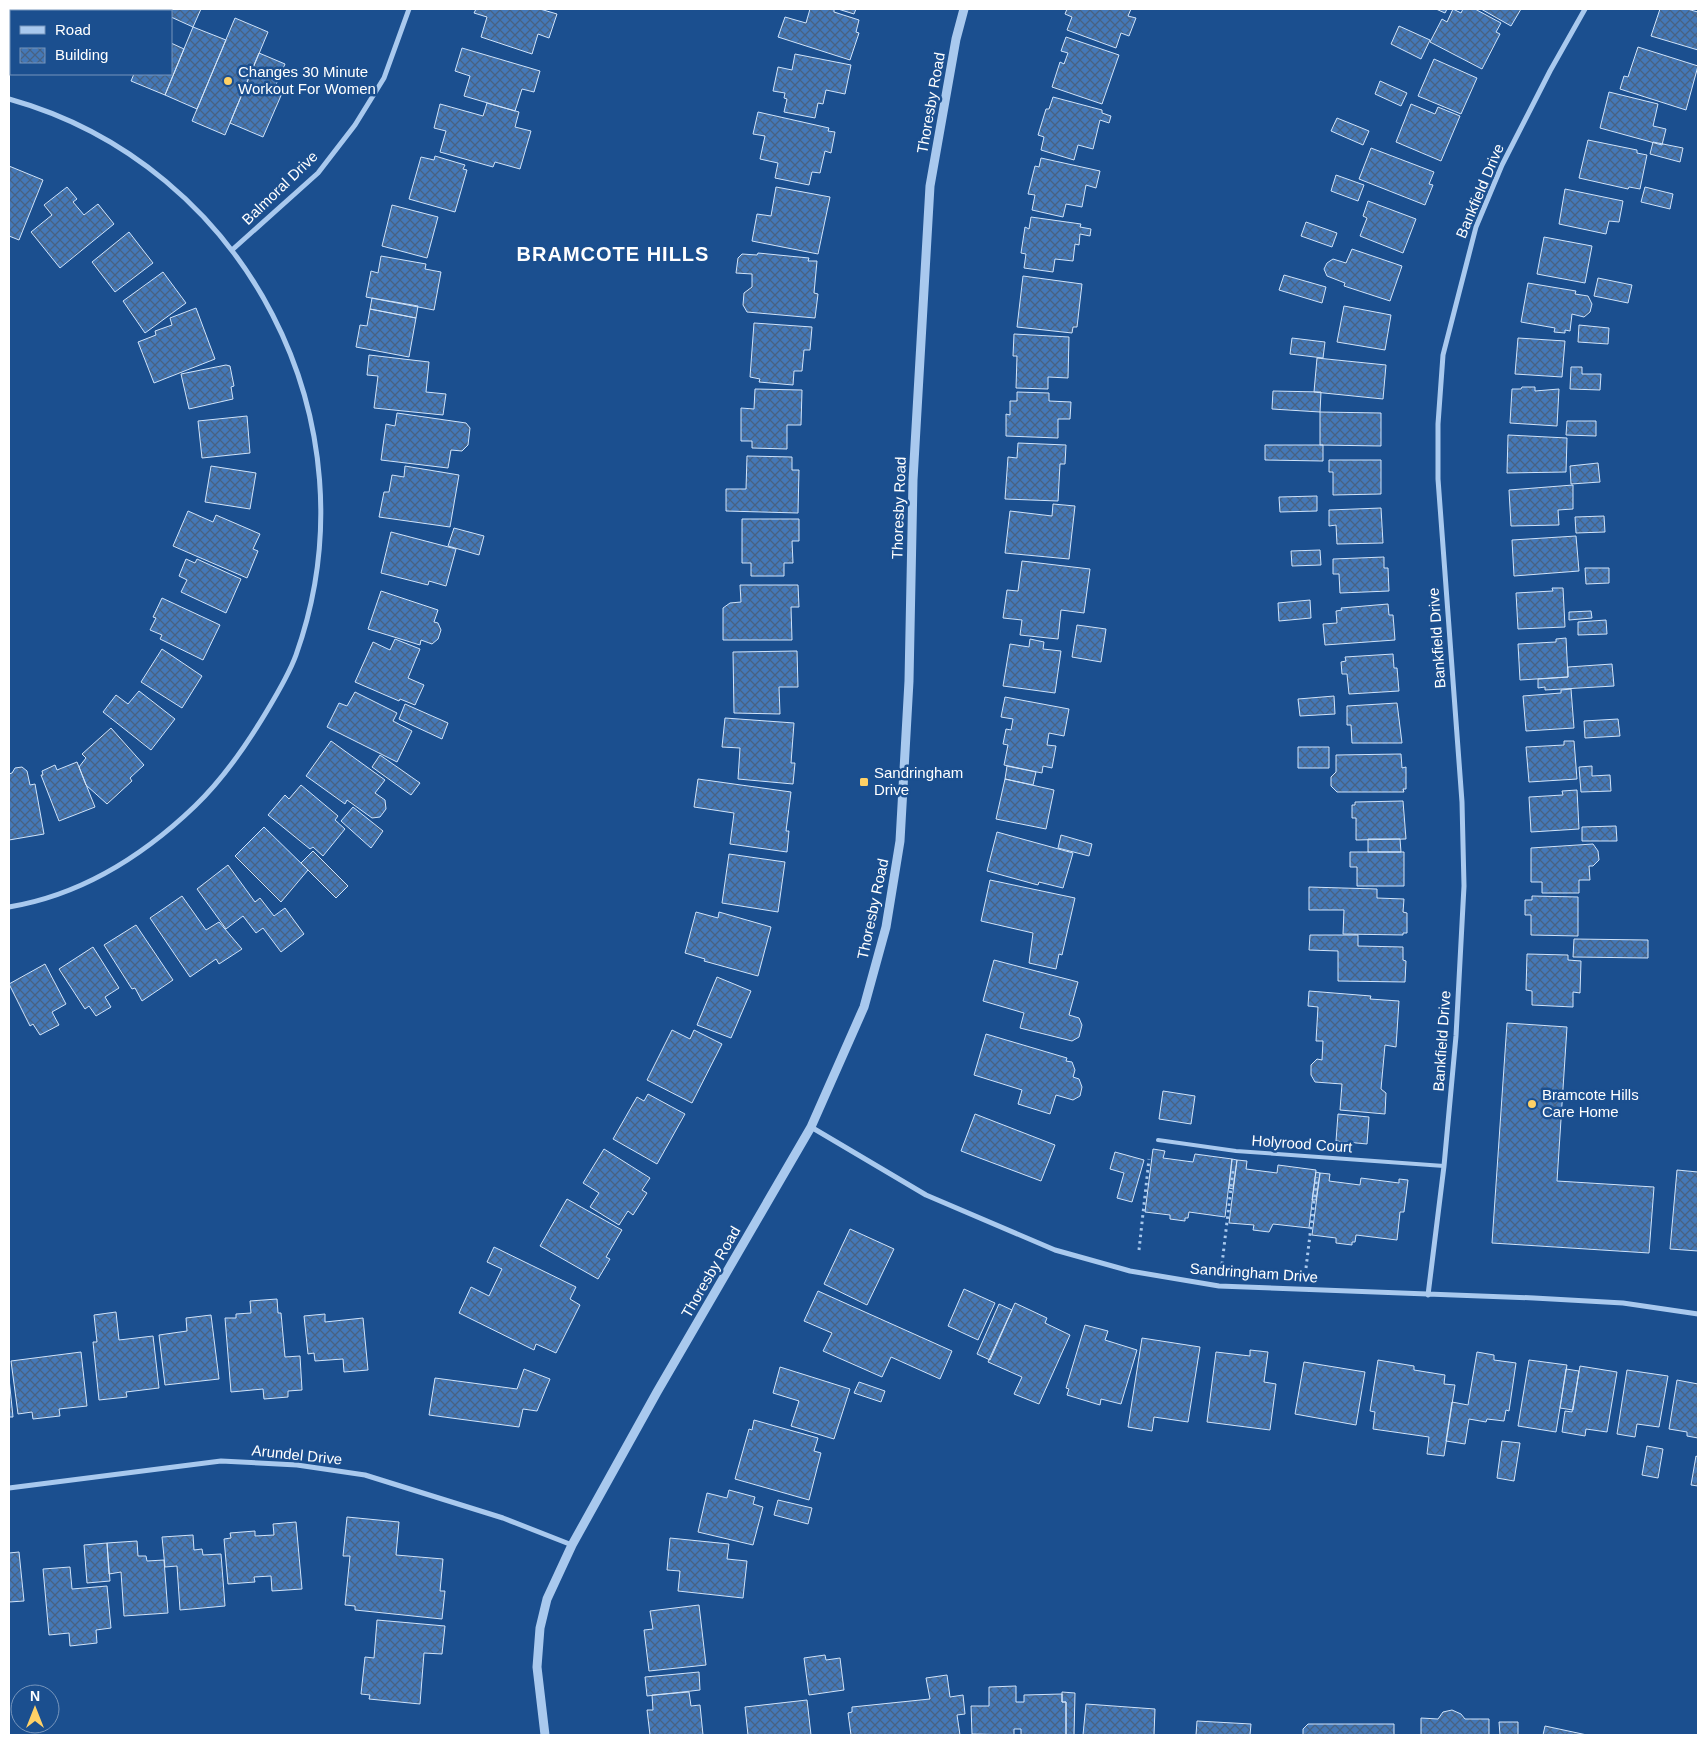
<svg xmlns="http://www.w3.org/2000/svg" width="1707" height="1744" font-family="Helvetica,sans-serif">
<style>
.building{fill:url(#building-cross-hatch);stroke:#cfe3fa}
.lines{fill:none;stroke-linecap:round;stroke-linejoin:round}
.path{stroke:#a9c9ee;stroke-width:3;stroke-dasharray:2.5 4;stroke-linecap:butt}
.service{stroke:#a9c9ee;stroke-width:4}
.minor{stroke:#a9c9ee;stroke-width:5}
.tertiary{stroke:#a9c9ee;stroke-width:9}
.poi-dot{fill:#ffd166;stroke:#1b4f8f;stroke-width:2}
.labels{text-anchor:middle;stroke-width:5;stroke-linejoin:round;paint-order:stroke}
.poi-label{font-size:15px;fill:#fff;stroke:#1b4f8f;text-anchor:start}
.street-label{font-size:15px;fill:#fff;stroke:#1b4f8f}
.district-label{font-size:20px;font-weight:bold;letter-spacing:1px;fill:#fff;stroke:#1b4f8f}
</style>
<defs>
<pattern id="building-cross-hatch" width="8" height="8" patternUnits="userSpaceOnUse" patternTransform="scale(1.25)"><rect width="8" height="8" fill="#4478b7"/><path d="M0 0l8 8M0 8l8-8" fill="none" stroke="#486282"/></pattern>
</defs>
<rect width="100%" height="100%" fill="#1b4f8f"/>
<path class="building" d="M22,9h37v2h-36z
M70,9h38v2h-38z
M163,9h38l-8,18 -22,-10v-6h-9z
M476,9h64l17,5 -8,24 -11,-4 -6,20 -51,-17 6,-20 -13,-4z
M810,9h24v3l25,8 -3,12 3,1 -9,27 -72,-23 7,-20 21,6z
M838,9h18l-2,5z
M1067,9h64l-3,7 8,2 -7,18 -8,-3 -5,15 -49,-18 5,-13 -7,-3z
M1436,9h11l-2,4z
M1453,9l8,4 2,-4h12l26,14 -5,9 4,2 -18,35 -52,-27 12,-23 5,3z
M1481,9h40l-10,17z
M1660,9h27l11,3v38l-47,-14z
M235,18l33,14 -43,103 -33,-14z
M1399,26l31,14 -9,19 -30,-15z
M193,27l33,13 -29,69 -32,-14z
M1066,37l53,18 -17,49 -50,-17 8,-25 4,2 4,-11 -7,-2z
M171,43l13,6 -19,46 -34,-14 3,-7h37z
M1638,47l60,19 -12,44 -66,-21 4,-13 4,1z
M462,48l78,23 -6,21 -12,-3 -7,22 -51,-15 6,-20 -15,-5z
M259,53l26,11 -10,23 8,4 -20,46 -33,-14z
M795,54l56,11 -6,29 -19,-4 -3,14 -5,-1 -3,15 -31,-6 3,-13 -3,-1 1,-5 -12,-2 5,-24 14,3z
M1434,59l43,19 -16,36 -43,-18z
M1380,81l27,12 -6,13 -26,-12z
M1609,92l49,12 -5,22 13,3 -4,16 -62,-17z
M1053,97l49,13v3l9,3 -2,7 -9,-3 -7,29 -15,-4 -4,15 -33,-10 3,-13 -6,-2 8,-26h3z
M487,103l32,9 -4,15 16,4 -11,38 -25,-7 -2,5 -53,-15 6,-21 -12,-3 6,-24 43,12z
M1411,104l24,10 3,-7 22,9 -19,45 -45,-19z
M758,112l71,16 -1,3 7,1 -4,21 -6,-2 -5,22 -8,-1 -3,13 -34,-7 3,-15 -18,-4 5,-23 -12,-2z
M1337,118l32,13 -6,14 -32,-14z
M1588,140l49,10v3l10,2 -7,34 -11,-2 -1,2 -49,-11z
M1653,142l30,6 -3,14 -30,-8z
M1371,148l63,24 -5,12 4,1 -8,20 -66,-26z
M435,156l30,9 -2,4 4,1 -12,42 -46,-13 12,-42 13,3z
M1041,158l59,13 -4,17 -10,-3 -4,22 -16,-3 -3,13 -31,-7 3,-15 -7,-1 7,-28 4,1z
M9,166l34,14 -24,60 -10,-4z
M1336,175l28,10 -6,16 -27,-10z
M67,187l10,12 -4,3 11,13 14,-11 16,20 -54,44 -29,-36 21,-17 -8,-10z
M776,187l54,10 -12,57 -66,-13 5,-27 14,2z
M1645,187l28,7 -3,15 -29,-7z
M1565,189l58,12 -4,21 -10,-1 -3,13 -47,-10z
M1368,201l48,18 -13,34 -43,-17 7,-18 -4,-2z
M392,205l46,12 -11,41 -45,-12z
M1031,217l50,7 -1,3 11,2 -1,7 -10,-2 -1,11 -4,-1 -2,17 -18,-2 -2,13 -29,-4 2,-14 -5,-1 4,-26 4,2z
M1306,222l31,11 -5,14 -31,-11z
M129,232l24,31 -38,29 -23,-30z
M1544,237l48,9 -7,37 -48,-9z
M1352,249l50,17 -12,35 -46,-15 1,-3 -18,-7 -3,-7 3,-6 6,-4 13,4z
M758,253l51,5 -1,3h9l-3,32 4,1 -3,24 -68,-6 -4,-7 1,-12 8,-6v-13l-16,-1 2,-15 4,-4 15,1z
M381,256l45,8 -1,5 16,3 -7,38 -68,-13 5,-26 7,2z
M163,272l23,31 -41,30 -22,-32z
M1284,275l42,12 -4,16 -43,-13z
M1023,276l59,8 -5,43h-4l-1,6 -55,-6z
M1598,278l34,7 -4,18 -34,-7z
M1528,283l48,8 -1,3 13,2 4,8 -2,8 -6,5 -12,-3 -2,17 -5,-1v3l-11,-1 1,-4 -34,-6z
M372,298l46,8 -2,12 -46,-9z
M1344,306l47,9 -6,35 -48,-8z
M196,308l19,51 -61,24 -16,-41 18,-7 -1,-4 17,-6 -2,-7z
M370,309l46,9 -7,39 -53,-10 4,-22 7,1z
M754,323l58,4 -2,23h-6l-2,21h-8l-1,14 -34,-3 1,-3 -10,-2z
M1579,325l30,3 -1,16 -30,-2z
M1014,334l55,3 -1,41 -20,-1v12l-32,-1 1,-32h-4z
M1292,338l33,4 -2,16 -33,-4z
M1518,338l47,3 -3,36 -47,-3z
M369,355l60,7 -3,30 20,2 -3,21 -69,-7 4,-32 -11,-1z
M1317,358l69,7 -3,34 -69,-7z
M226,365l4,1 4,20 -3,1 2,12 -44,10 -8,-35z
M1571,367h11v7h19l-1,16 -30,-1z
M1522,387h13v4l24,-2 -2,37 -47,-3 2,-34h9z
M755,389l47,1 -1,35h-14v24l-35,-1v-7h-11v-33l13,1z
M1273,391l48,1 -1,20 -48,-3z
M1017,392l32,1v8l22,1 -1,17h-12v19l-52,-2v-22l4,1v-14h7z
M1320,412l61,1v33l-61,-1z
M397,413l69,10 4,5 -2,17 -6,6 -11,-1 -3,18 -67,-8 5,-36 9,2z
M247,416l3,37 -48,5 -4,-37z
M1567,421h29v15l-30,-1z
M1508,435l59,3 -1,34 -59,1z
M1018,443l48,2 -1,19h-5l-2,37 -53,-2 3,-42 9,1z
M1265,445h58v16l-58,-1z
M747,456l45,1v13h7l-1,43 -72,-2v-22h20z
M1329,460h52v34l-48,1v-23h-4z
M1598,463l2,19 -29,2 -1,-18z
M211,466l45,7 -6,36 -45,-7z
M405,466l54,9 -9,52 -71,-10 5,-25h5l3,-17 12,2z
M1573,485v24l-15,1 1,15 -48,1 -2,-36z
M1317,496v15l-37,1 -1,-15z
M1053,504l22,2 -6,53 -64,-6 5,-42 42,5z
M1381,508l2,35 -46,1 -1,-19 -7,1v-16z
M188,511l25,11 3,-7 44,19 -7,15 5,2 -11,27 -74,-32z
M1604,516l1,16 -29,1 -1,-16z
M742,519h57v22h-7l1,22h-9v13h-33v-13h-9z
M454,528l30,8 -5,19 -31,-9z
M391,532l65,17 -10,37 -17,-5 -1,4 -47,-12z
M1576,536l3,35 -65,5 -2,-36z
M1320,550l1,15 -29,1 -1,-15z
M1384,557v11h4l1,23 -49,2 -1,-19h-6v-15z
M186,559l9,4 2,-4 44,20 -15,34 -45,-21 6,-12 -8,-4z
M1022,561l68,8 -6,44 -23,-3 -3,29 -38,-4 2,-15 -19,-2 4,-28 11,1z
M1585,568h24v15l-23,1z
M740,585h58l1,22h-8l1,33h-69v-32l7,-5 11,-1z
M1552,588h11l2,39 -47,2 -2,-36 37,-2z
M381,591l57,19 -4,12 4,1 3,7 -3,9 -6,5 -11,-4 -1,5 -52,-16z
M162,598l58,27 -17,35 -43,-21 2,-4 -12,-5 6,-12 -3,-1z
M1310,600l1,18 -32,3 -1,-18z
M1388,604l1,11h4l2,25 -70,5 -2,-21 14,-1 -1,-12 6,-1 -1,-2z
M1591,611l1,7 -23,2v-8z
M1606,620l1,14 -29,1v-13z
M1077,625l29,4 -5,33 -29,-5z
M1566,638l2,39 -48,3 -2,-36 38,-2v-3z
M395,639l25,10 -12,29 16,7 -9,20 -15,-6 -1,2 -44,-19 18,-40 17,8z
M1030,639l14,3 -1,7 18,2 -6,42 -52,-7 7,-42 19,3z
M162,649l40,27 -20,32 -41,-26z
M797,651l1,36h-19l1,27 -46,-1 -1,-61z
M1393,654l1,14h3l2,23 -50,3 -2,-20h-5l-1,-12 5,-1 -1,-4z
M1612,664l2,22 -69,4v-3l-7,1v-9l30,-2v-10z
M1571,689l3,39 -48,3 -3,-35 38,-3v-3z
M139,691l36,28 -24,31 -48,-38 13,-17 12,9z
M355,692l42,21 -4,8 19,10 -15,31 -70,-35 12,-24 8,3z
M1334,696l1,18 -35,2 -2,-17z
M1005,697l64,12 -5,27 -15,-3 -2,12 9,1 -4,22 -9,-2 -1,7 -38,-8 4,-20 -5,-1 3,-15 5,1 2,-11 -12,-2z
M1397,703l5,40h-50l-1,-18h-4v-19z
M405,704l43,19 -6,16 -43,-20z
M725,718l69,5 -3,40h4l-2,21 -55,-5 2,-31 -18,-1z
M1618,719l2,17 -35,2 -1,-17z
M111,728l33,37 -14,13 2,3 -25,23 -21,-19 -7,-18 7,-9 -4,-4z
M331,741l54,39 -10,13 10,7 1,9 -6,8 -8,1 -25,-18 -2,4 -39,-28z
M1564,741h10l3,38 -48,3 -3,-35 38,-2z
M1298,747h31v21h-31z
M1401,754l1,14 4,-1v22h-3l1,3h-67l-6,-6v-9l5,-5v-17z
M380,755l40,28 -9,12 -39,-28z
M77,762l18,45 -36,14 -18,-46h2l-1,-4 13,-6 2,5z
M1007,766l29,6 -3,13 -28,-6z
M1592,766v10l18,-1 1,16 -30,1 -2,-25z
M22,767l5,4 3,14 5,-1 9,50 -35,6v-66l3,-1 3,-5z
M698,779l93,13 -5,39h3l-2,21 -57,-8 4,-31 -40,-6z
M1005,779l49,11 -8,39 -50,-10z
M301,785l37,31 -3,4 10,9 -22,27 -10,-9 -3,2 -42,-34 17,-20 4,4z
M1577,790l2,39 -48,3 -2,-35 34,-2 -1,-4z
M1403,801l3,38 -50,1v-22h-4v-13h3v-3z
M353,807l30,24 -12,17 -30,-27z
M1616,826l1,15h-35v-14z
M264,827l44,43 -27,32 -46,-46z
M997,832l76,21 -10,35 -24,-6 -1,3 -51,-14z
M1061,835l31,9 -3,12 -31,-8z
M1368,839h32l1,13h-33z
M1593,844l5,7 1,9 -6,6h-4l1,14h-11v13h-37v-11h-11v-34z
M313,851l35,35 -12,12 -35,-35z
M1350,852h54v34h-47v-19h-7z
M729,854l56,8 -7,50 -56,-9z
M228,865l27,37 5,-4 14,18 11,-8 19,26 -23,18 -18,-24 -7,5 -13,-17 -17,13 -29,-40z
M990,880l85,18 -13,57 -3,-1 -3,15 -27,-6 4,-30 -52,-12z
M1309,887l68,2v9l27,1 -1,13 4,1v20h-4v2l-60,-1 1,-24h-35z
M182,896l24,34 13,-8 23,27 -23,15 -3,-5 -26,18 -40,-59z
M1532,896l46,1v39l-47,-1v-20h-6v-15h7z
M696,912l22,6 1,-6 52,15 -13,49 -54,-15 1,-2 -20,-6z
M136,925l37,55 -31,21 -7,-13 -3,1 -28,-44z
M1310,935h48v11l45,1v13l3,1 -1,21 -67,-1v-30l-29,-1z
M1574,939l74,1v18l-75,-1z
M93,947l26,41 -14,9 6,10 -15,9 -7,-10 -4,3 -26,-40z
M1527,954l41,1v5l13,1 -1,32 -7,-1v15l-41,-2v-14l-6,-1z
M994,960l84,22 -9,33 10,3 3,7 -3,12 -7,4 -52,-13 4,-15 -41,-12z
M45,964l21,40 -14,8 7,13 -19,10 -7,-11 -3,2 -21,-42z
M717,977l34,14 -20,47 -34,-13z
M1309,991l62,5 -1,3 29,2 -3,46 -11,-2 -4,44 5,4 -1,21 -45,-4 2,-26 -27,-2 -4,-7v-10l6,-6 5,1 1,-19h-7l2,-34 -10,-1z
M1507,1023l60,4 -10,154 97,6 -5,66 -157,-10z
M672,1030l18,9 4,-9 28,14 -30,59 -45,-23z
M986,1034l81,24 -1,3 6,1 3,8 -2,7 6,2 3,8 -2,9 -7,4 -17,-5 -6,19 -32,-10 4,-14 -48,-15z
M1163,1091l32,5 -4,28 -32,-5z
M648,1094l37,20 -28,50 -44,-25 24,-42 7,4z
M975,1114l80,31 -14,36 -80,-30z
M1338,1114l31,3 -2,27 -31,-3z
M604,1149l46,29 -8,12 5,3 -14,22 -5,-4 -9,14 -29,-18 9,-14 -16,-10z
M1153,1149l12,2 -2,7 30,4 2,-8 37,5 -7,58 -36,-5 -1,6h-3v3l-15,-2v-4l-25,-3z
M1115,1152l29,8 -12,42 -15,-4 7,-25 -14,-4z
M1232,1159l5,1 -4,29 -4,-1z
M1237,1160l10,1 -1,8 31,4 1,-8 38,5 -7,58 -36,-4 -4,8 -16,-2 1,-5 -25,-2z
M1677,1170l21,2v79l-28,-2z
M1316,1172l4,1 -4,27h-4z
M1320,1173l10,1 -1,7 31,4 1,-7 38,5v-4l9,1 -4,32h-4l-3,28 -41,-5 -1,7h-3v3l-16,-2v-5l-24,-3z
M567,1199l55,31 -16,27 4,2 -12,20 -58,-33z
M850,1229l44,20 -27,56 -43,-21z
M494,1247l82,40 -6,12 10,6 -24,48 -20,-9 -2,6 -75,-37 12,-26 18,9 13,-27 -15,-7z
M964,1289l31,14 -17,37 -30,-14z
M818,1291l134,60 -12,28 -49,-22 -9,20 -59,-26 9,-18 -28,-12z
M277,1299l1,14h3l4,44 15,-1 2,34 -14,1v6l-24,2 -1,-10 -32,3 -6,-74h11v-4l15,-1 -1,-12z
M1015,1303l32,15 -2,5 25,12 -31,69 -25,-10 8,-17 -34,-15z
M999,1304l13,6 -22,50 -13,-6z
M116,1312l3,28 34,-4 6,52 -33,4 1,5 -28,3 -6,-58h4l-3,-27z
M325,1314v8l38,-4 5,52 -24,2 -1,-13 -28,2 -1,-8 -6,1 -4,-38z
M211,1315l8,64 -54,6 -6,-50 28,-4 -1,-13z
M1085,1325l23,6 -3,9 32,10 -16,54 -20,-5 -1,6 -33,-10 2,-6 -3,-1z
M1142,1338l58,9 -12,75 -34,-5 -2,14 -24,-4z
M1250,1350l18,2 -4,30 12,2 -6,46 -63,-8 9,-70 34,4z
M81,1352l6,54 -28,3 1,7 -27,3 -1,-7 -14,2 -7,-53z
M1477,1352l17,3v5l22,3 -7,48 -3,-1 -2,11 -17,-2 -1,3 -17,-3 -4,25 -19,-3 6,-39 16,3z
M1378,1360l36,6v4l31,5 -1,9 11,1 -11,71 -17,-2 2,-17 -56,-8 2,-17 -5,-1z
M1529,1360l38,5 -11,67 -38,-6z
M1304,1362l61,10 -9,53 -61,-11z
M1580,1366l37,6 -10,60 -21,-3 -1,7 -23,-4 3,-21 7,1z
M780,1367l70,22 -16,50 -43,-13 8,-25 -26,-8z
M524,1369l26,10 -13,32 -14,-2 -4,18 -90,-12 6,-37 82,11z
M1566,1369l13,2 -6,39 -13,-2z
M1627,1370l41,6 -9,51 -22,-3 -2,13 -18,-3z
M9,1378l4,39h-4z
M1677,1380l21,4v54l-11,-2v-4l-18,-3z
M859,1382l26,9 -4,11 -27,-9z
M754,1420l64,18 -4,13 7,2 -12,47 -74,-21 14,-50 3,1z
M1502,1441l18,2 -6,38 -17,-3z
M1647,1446l16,3 -5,29 -16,-3z
M1696,1456l2,1v29l-7,-1z
M729,1490l26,7 -2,7 10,3 -10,38 -55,-13 9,-39 20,5z
M778,1500l34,8 -4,16 -34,-9z
M347,1517l52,5 -3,33 47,4 -3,32h5l-3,28 -87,-9v-4l-10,-1 5,-49h-7z
M296,1522l6,67 -30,2 -1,-15 -17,1 1,5 -27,2 -4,-45 7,-1 -1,-5 25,-2v5l19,-1 -1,-11z
M193,1535l1,15 8,-1 1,6 18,-1 4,52 -45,4 -3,-44 -12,1 -3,-30z
M670,1538l59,6 -2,15 20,2 -4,37 -65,-7 2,-20 -13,-1z
M137,1541l1,15h8l1,5 17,-1 4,53 -44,3 -3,-44 -12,2 -2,-31z
M107,1543l3,38 -23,2 -3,-38z
M19,1552l5,49 -15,1v-49z
M70,1567l2,22 35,-3 4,42 -15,2 1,13 -27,3 -1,-13 -20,2 -6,-66z
M699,1605l7,60 -57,6 -5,-41 9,-1 -3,-18z
M377,1620l68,6 -3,28 -18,-1 -4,51 -51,-5 1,-4 -9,-1 4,-37 9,1z
M825,1655l1,5 14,-2 4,32 -35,5 -5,-37z
M699,1672l1,18 -53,6 -2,-19z
M947,1675l3,22 13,-2 2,19 -8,1 3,20h-109l-3,-22 4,-1v-5l78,-8 -4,-21z
M1016,1686v16h8v-7l38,-1v8h4v33h-45v-6h-7v6l-42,-1 -1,-28h18v-19z
M689,1692l2,14 9,-1 3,30h-53l-3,-25h6l-1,-15z
M1062,1692l13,1 -1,42h-8v-33h-4z
M807,1700l4,35h-63l-3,-28z
M1086,1704l69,5 -1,26h-71z
M1452,1710l9,4 4,5h24v16h-68v-17l17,1 5,-7z
M1197,1721l54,3 -1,11h-54z
M1499,1722h19v13h-18z
M1308,1724h86v11h-91v-6z
M1545,1726l42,9h-44z"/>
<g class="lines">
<path class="path" d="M1139,1250l10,-91
M1222,1264l11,-93
M1306,1268l11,-91"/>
<path class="service" d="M1158,1140l78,11 208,15"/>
<path class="minor" d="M9,99c237,66 370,324 287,556 -8,22 -22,44 -34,64 -19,31 -40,61 -67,87 -52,50 -114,89 -186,101
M232,250l86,-77 37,-48 29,-47 25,-69
M811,1127l115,68 129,55 75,21 89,15 315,12 89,5 75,11
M1428,1295l16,-129 12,-130 8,-150 -2,-84 -24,-323v-55l5,-69 33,-128 26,-62 48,-94 35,-62
M9,1488l212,-27 76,4 68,10 138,43 69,27"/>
<path class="tertiary" d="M545,1735l-8,-68 3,-39 7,-29 25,-54 85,-153 154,-265 53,-120 22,-80 14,-86 9,-160 4,-201 17,-294 26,-147 8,-30"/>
</g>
<g class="poi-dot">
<circle cx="228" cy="81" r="5"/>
<rect x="859" y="777" width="10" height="10" rx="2.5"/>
<circle cx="1532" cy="1104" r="5"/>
</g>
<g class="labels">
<g class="poi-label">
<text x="238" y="77">Changes 30 Minute<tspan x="238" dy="17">Workout For Women</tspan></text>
<text x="874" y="778">Sandringham<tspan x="874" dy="17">Drive</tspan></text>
<text x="1542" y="1100">Bramcote Hills<tspan x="1542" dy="17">Care Home</tspan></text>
</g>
<g class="street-label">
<text transform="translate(931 103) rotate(-80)" y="5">Thoresby Road</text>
<text transform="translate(280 188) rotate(-44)" y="5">Balmoral Drive</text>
<text transform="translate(1480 191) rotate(-67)" y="5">Bankfield Drive</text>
<text transform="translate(899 508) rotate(-88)" y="5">Thoresby Road</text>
<text transform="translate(1437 638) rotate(-94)" y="5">Bankfield Drive</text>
<text transform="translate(873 909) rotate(-78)" y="5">Thoresby Road</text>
<text transform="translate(1442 1041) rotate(-86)" y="5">Bankfield Drive</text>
<text transform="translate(1302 1144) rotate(4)" y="5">Holyrood Court</text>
<text transform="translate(711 1272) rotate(-60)" y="5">Thoresby Road</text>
<text transform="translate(1254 1273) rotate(4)" y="5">Sandringham Drive</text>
<text transform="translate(297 1455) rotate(6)" y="5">Arundel Drive</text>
</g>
<g class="district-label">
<text x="613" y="261">BRAMCOTE HILLS</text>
</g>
</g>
<rect width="1707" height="1744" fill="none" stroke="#ffffff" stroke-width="20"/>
<rect x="10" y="10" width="162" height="65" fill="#1b4f8f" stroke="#7695bc"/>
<rect x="20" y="26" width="25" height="8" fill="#a9c9ee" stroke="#7695bc"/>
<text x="55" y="35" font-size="15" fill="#ffffff">Road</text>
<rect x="20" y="48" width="25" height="15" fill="url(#building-cross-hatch)" stroke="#7695bc"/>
<text x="55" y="60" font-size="15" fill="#ffffff">Building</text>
<g transform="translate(35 1709)"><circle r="24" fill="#1b4f8f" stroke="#7695bc"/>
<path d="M0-4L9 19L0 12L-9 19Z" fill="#ffd166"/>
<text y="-8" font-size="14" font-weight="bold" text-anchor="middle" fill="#ffffff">N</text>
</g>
</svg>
